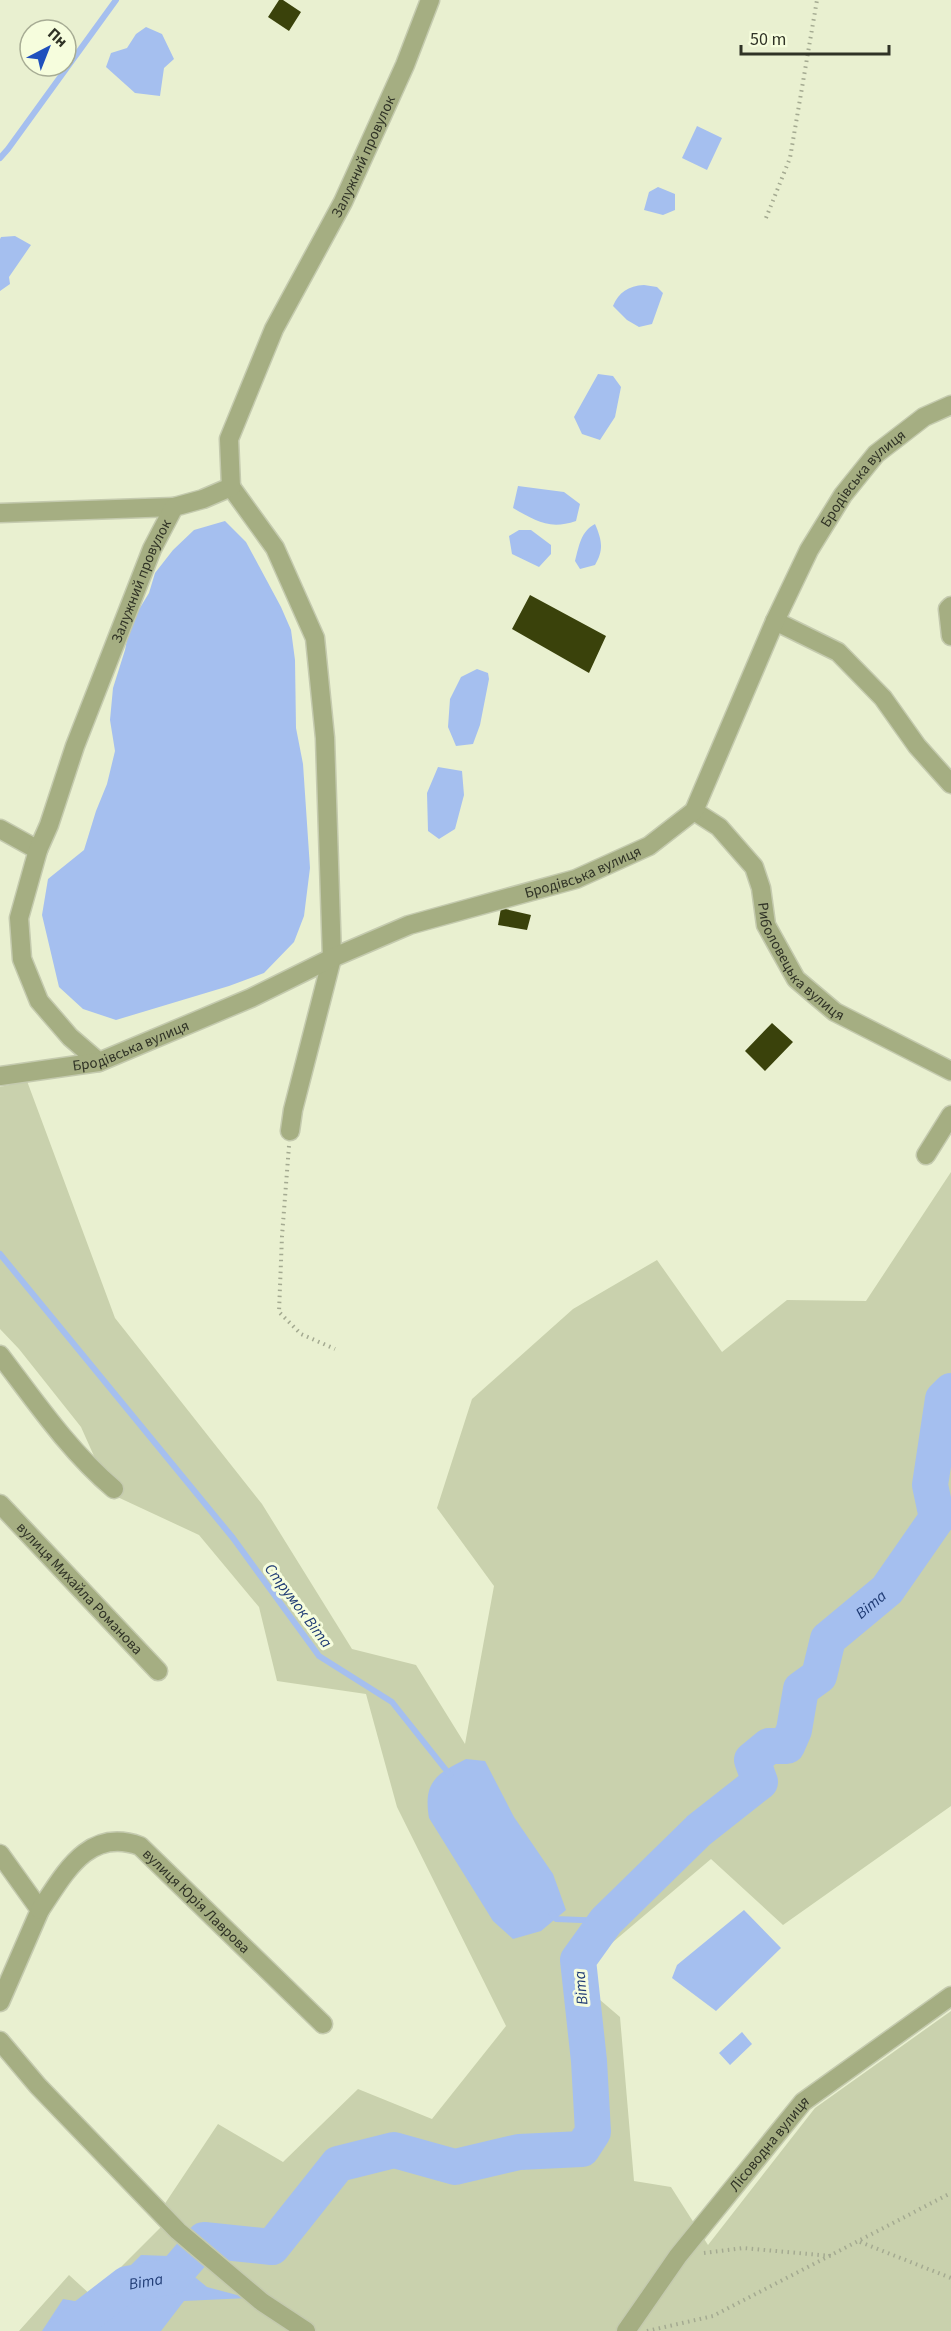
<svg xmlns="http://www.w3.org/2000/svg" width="951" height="2331" font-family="'Source Sans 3',sans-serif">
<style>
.green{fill:#c9d1ad}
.water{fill:#a5bfef}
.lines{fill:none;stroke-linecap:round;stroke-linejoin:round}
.stream{stroke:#a5bfef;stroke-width:6}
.river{stroke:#a5bfef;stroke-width:36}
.building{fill:#3a420b}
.minor-casing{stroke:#c4caae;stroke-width:21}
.path{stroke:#a4aa91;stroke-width:4;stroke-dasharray:1.5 4.5;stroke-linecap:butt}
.minor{stroke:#a5ae82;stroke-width:18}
.labels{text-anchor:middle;stroke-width:6;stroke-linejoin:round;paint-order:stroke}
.street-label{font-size:15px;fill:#303326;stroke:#f6fddd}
.water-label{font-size:16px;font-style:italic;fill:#1f3b74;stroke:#f6fddd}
</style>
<rect width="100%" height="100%" fill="#e9f0d0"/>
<path class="green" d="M27,1081l88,237 147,186 90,145 64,16 49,79 29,-158 -57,-78 35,-109 101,-90 84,-49 65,92 65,-52 79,1 85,-129v634l-168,119 -72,-66 -124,105 -1,24 34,29 14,164 37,6 37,58 107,-137 136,-97v320h-932l50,-56 23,21 69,-69 87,71 17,-4 -101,-89 54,-81 65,38 75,-73 74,30 74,-93 -109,-219 -31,-113 -89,-13 -18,-74 -60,-72 -88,-41 -30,-67 -62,-78 -19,-20v-242z"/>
<path class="water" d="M146,27l16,7 12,25 -10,9 -4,28 -25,-3 -29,-26 5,-14 16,-5 9,-14z
M697,126l25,12 -15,32 -25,-12z
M658,187l17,7v16l-12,5 -19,-5 5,-18z
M15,236l16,9 -22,32 1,7 -10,7v-52l1,-2z
M644,285l13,2 6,6 -11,31 -13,3 -12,-7 -14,-14c6,-14 15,-20 31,-21z
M598,374l15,2 8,11 -6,30 -15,23 -18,-6 -8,-17z
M518,486l46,6 16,12 -4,17c-27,9 -40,0 -63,-13z
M225,521l21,21 35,65 10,23 4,30 1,68 7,36 7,104 -6,48 -10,26 -30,31 -35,13 -113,34 -33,-11 -24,-22 -17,-72 6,-36 36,-29 12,-39 11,-27 8,-33 -5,-31 3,-32 12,-38 5,-26 19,-31 6,-20 18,-23 21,-20z
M595,524c7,16 9,26 0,41l-15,4 -5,-8c4,-15 6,-30 20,-37z
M519,530h12l20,15v9l-12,13 -27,-13 -3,-18z
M477,669l11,4 1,6 -9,46 -7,19 -17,2 -8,-19 2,-28 11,-22z
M438,767l24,4 2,24 -9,34 -16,10 -11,-8 -1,-38z
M466,1759l19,2 29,56 39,57 13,36 -25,21 -28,8 -20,-18 -64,-103c-6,-36 7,-44 37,-59z
M744,1910l37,38 -65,63 -44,-33 5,-13z
M742,2032l10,12 -22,21 -11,-12z
M141,2255l28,1 38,31 41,11 -64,3 -23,30h-119l21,-32 23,4 12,-5z"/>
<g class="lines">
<path class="stream" d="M0,158l8,-9 108,-149
M0,1254l233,284 86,118 73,46 58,73
M552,1914l4,5 50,2"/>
<path class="river" id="s1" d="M66,2331l61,-47 46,-8 31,-36 68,7 66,-83 56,-14 61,17 64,-15 63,-3 11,-17 -4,-71 -11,-101 28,-39 93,-91 61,-48 -8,-22 17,-14h18l7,-16 7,-41 18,-13 9,-37 59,-49 50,-72 -7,-33 13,-86 8,-8"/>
</g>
<path class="building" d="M279,0h4l18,12 -12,19 -21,-14z
M530,595l76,41 -17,37 -77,-44z
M501,908l30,7 -4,15 -29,-5z
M772,1023l21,19 -28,29 -20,-20z"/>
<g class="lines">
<g class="minor-casing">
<g id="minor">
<path d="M231,487l44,61 40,90 10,100 7,220 -39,152 -3,21"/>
<path d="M0,513l174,-6"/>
<path d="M951,606l-3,3 3,27"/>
<path d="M775,621l63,31 45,46 34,48 34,38"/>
<path id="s2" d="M694,811l25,16 35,40 7,21 5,37 30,54 39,33 116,59"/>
<path d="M0,829l38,21"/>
<path id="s3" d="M99,1062l-29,-25 -31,-36 -17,-42 -3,-41 19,-68 11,-25 26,-79 77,-197 22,-42 29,-8 28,-12 -2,-48 45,-110 69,-127 62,-137 25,-65"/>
<path id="s4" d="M0,1076l99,-14 152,-64 81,-40 77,-33 167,-46 73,-33 45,-35 81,-190 34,-71 34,-55 33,-41 48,-37 27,-12"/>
<path d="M926,1155l25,-40"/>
<path d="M0,1355c35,46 69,96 114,134"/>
<path id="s5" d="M0,1504l158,167"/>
<path d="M0,1854l40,56 -40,92"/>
<path id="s6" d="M40,1910c25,-37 48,-83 100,-64l183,178"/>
<path d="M0,2041l38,45 140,145 84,71 44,29"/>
<path id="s7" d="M626,2331l52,-75 125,-154 148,-106"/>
</g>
</g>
<path class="path" d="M766,218l24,-60 27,-158
M289,1146l-7,90 -3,76 22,22 34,15
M860,2242l91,36
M704,2253l39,-5 88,8
M647,2331l66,-15 238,-123"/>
<use href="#minor" class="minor"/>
</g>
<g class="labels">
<g class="street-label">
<text dy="5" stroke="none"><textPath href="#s3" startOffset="1034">Залужний провулок</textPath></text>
<text dy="5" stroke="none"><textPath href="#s4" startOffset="1125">Бродівська вулиця</textPath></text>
<text dy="5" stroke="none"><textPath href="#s3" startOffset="531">Залужний провулок</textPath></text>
<text dy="5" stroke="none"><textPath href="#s4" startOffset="621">Бродівська вулиця</textPath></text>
<text dy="5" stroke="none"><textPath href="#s2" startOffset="192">Риболовецька вулиця</textPath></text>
<text dy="5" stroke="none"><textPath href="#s4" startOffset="135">Бродівська вулиця</textPath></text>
<text dy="5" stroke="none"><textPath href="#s5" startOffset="116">вулиця Михайла Романова</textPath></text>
<text dy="5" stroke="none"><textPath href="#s6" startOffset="210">вулиця Юрія Лаврова</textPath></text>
<text dy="5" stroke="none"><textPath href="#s7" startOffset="236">Лісоводна вулиця</textPath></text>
</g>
<g class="water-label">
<text dy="6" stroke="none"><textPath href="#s1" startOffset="1282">Віта</textPath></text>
<text transform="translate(299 1605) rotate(53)" y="6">Струмок Віта</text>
<text transform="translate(580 1988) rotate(-95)" y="6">Віта</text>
<text dy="6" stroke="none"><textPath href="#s1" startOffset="96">Віта</textPath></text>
</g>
</g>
<g transform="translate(48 48) rotate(42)"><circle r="28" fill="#f6fddd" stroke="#a7ac94" stroke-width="1.5"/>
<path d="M0-4.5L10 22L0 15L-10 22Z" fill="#1f50bd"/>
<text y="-9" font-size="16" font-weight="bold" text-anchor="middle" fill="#303326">Пн</text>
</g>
<path d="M741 45v9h148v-9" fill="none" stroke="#303326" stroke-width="3"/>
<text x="750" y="45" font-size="18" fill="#303326" stroke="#f6fddd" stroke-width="4.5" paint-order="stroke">50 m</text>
</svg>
